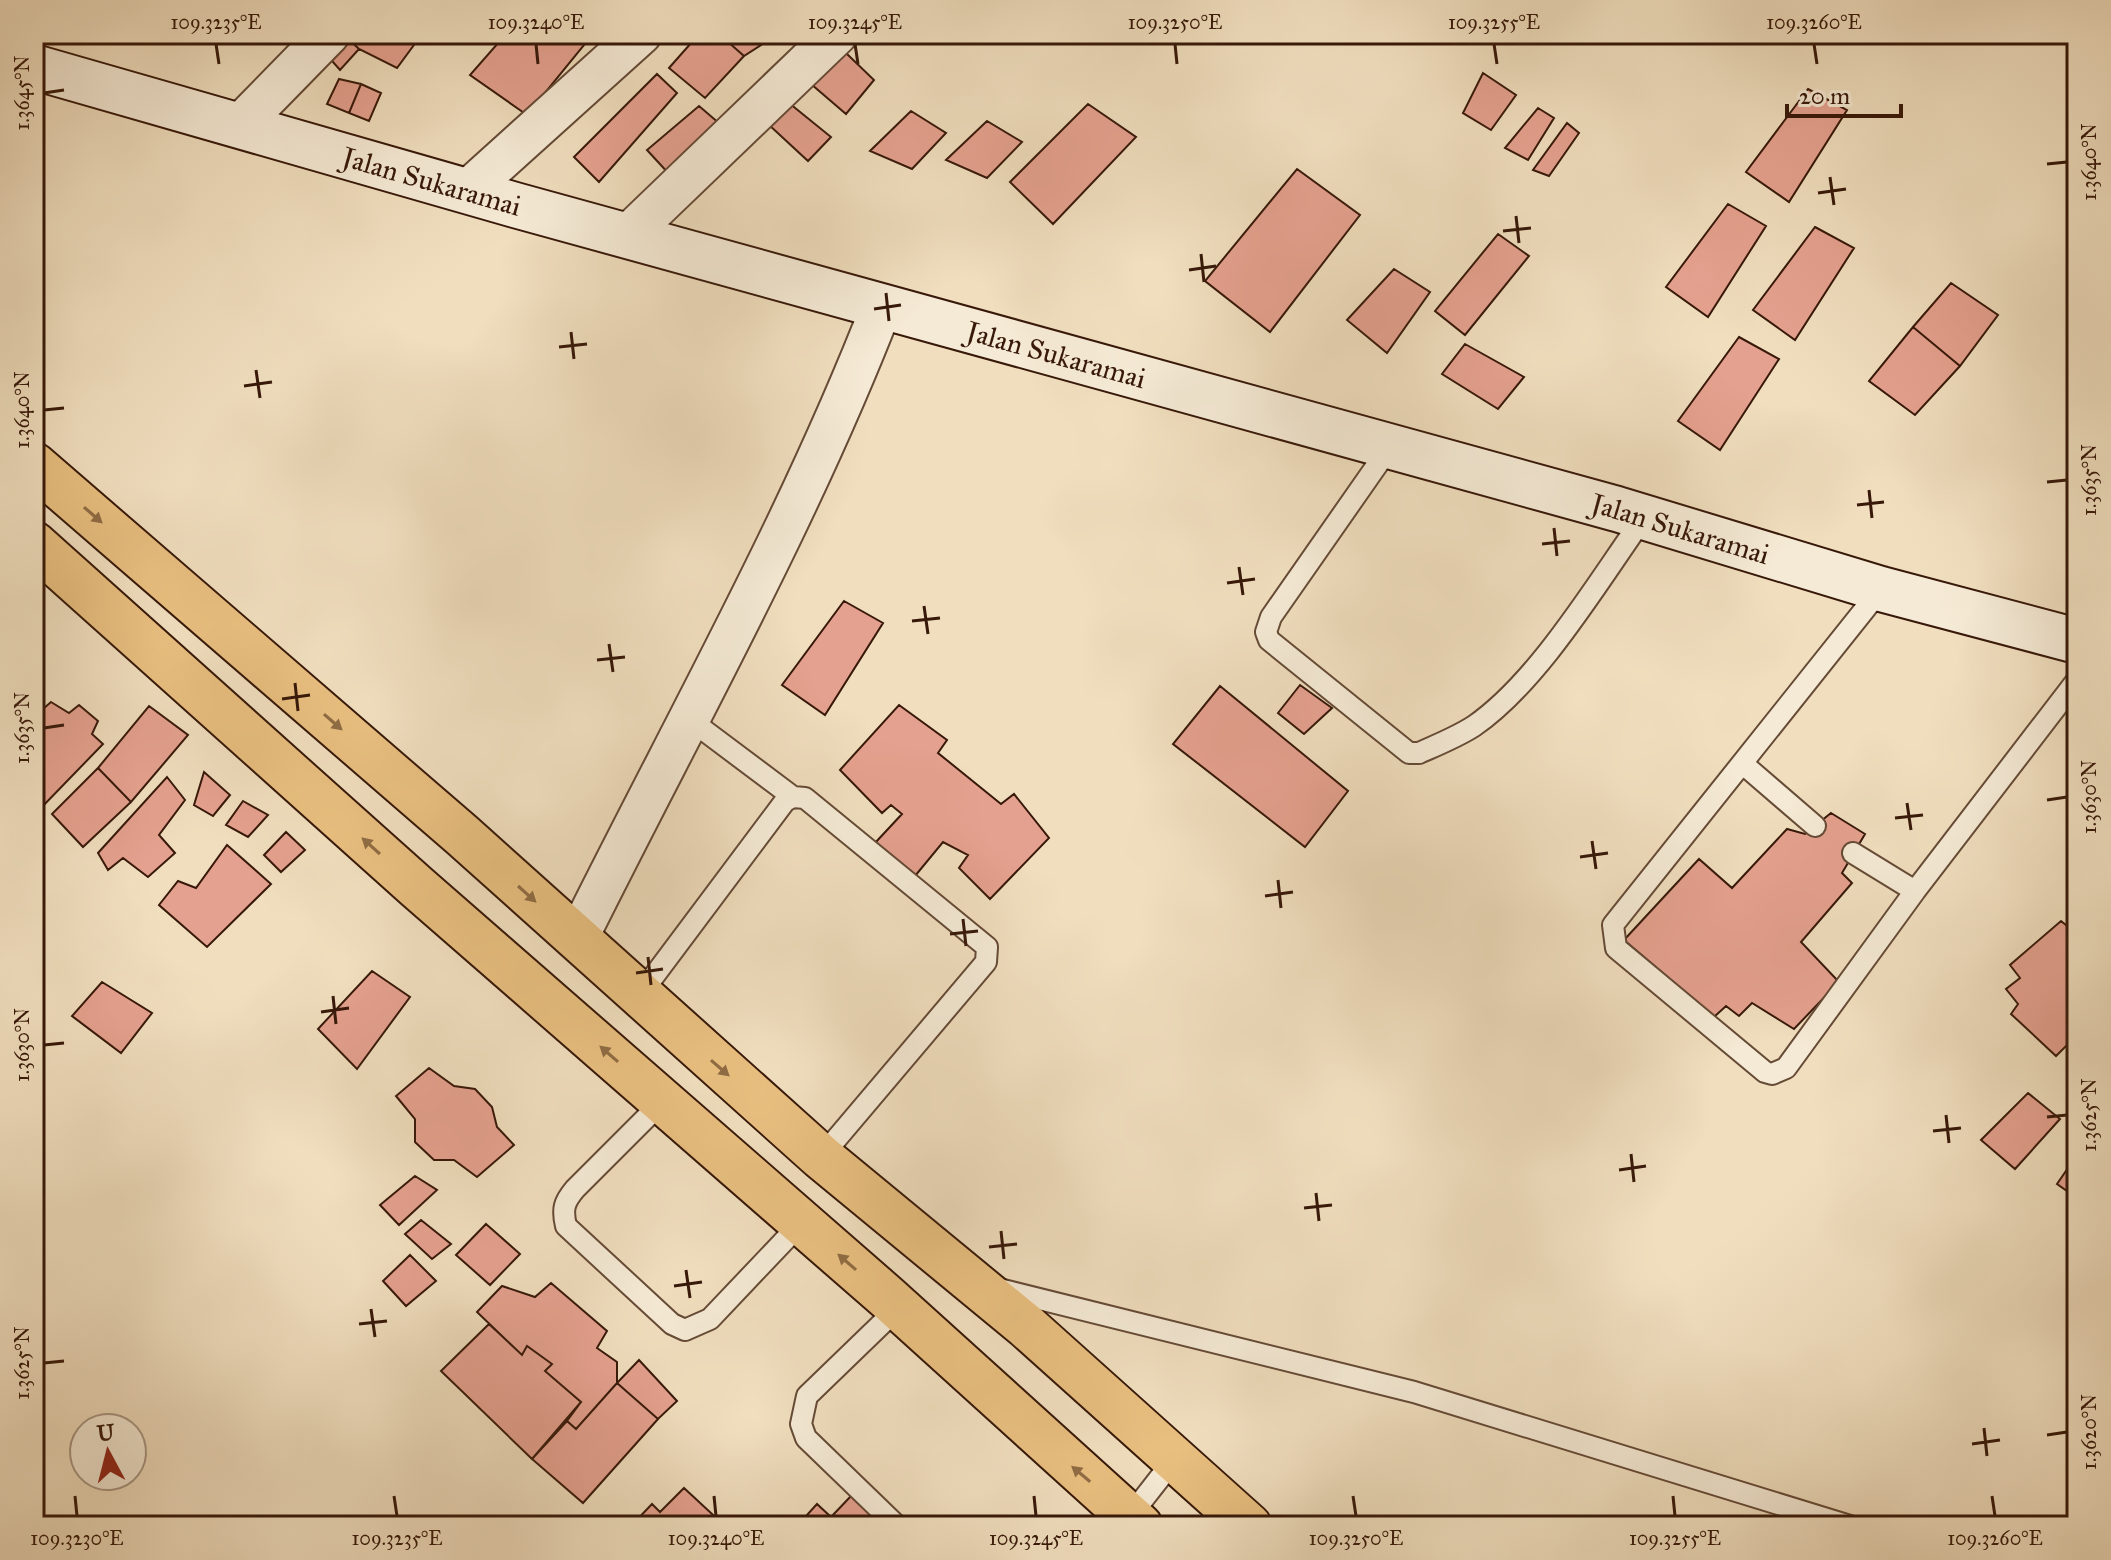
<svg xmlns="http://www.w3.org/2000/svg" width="2111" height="1560" font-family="'IM FELL Great Primer',serif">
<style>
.building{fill:#e5a18f;stroke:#371809;stroke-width:2}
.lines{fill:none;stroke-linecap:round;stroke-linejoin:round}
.lane-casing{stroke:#654a36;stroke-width:24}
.street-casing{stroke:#654a36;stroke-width:44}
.secondary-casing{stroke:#371809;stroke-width:48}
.primary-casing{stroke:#371809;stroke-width:48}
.lane{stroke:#f5ead5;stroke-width:20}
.street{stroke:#f5ead5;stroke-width:40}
.secondary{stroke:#f5ead5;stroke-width:44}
.primary{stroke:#e8bf7f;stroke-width:44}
.oneway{fill:#906c44}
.ticks{fill:none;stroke:#371809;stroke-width:3}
.labels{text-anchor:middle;stroke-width:6;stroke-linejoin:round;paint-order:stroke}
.street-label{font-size:28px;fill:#371809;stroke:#f5ead5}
.neatline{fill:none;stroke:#371809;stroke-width:3}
.ticks-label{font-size:20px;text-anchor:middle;fill:#371809}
</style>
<rect width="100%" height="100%" fill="#f0debe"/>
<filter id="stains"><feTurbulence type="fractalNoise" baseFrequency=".0025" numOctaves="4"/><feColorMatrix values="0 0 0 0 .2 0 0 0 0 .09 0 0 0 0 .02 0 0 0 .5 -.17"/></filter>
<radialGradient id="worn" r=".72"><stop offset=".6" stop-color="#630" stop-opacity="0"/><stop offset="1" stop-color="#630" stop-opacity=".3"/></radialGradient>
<path class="building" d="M343,34h79l-25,34 -38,-19z
M343,34l16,15 -19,21 -15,-17z
M506,34h77l6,5 -62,76 -57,-40z
M699,34h20l25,22 -39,42 -36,-30z
M719,34h31l11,11 -17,11z
M846,53l28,27 -28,34 -35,-30z
M1483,73l33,22 -25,35 -28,-17z
M657,74l20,19 -78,89 -25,-25z
M339,79l22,5 -12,29 -22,-9z
M361,84l20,9 -12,28 -20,-8z
M1808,89l39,21 -58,92 -43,-30z
M789,103l42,34 -23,24 -40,-37z
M1088,104l48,33 -83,87 -43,-42z
M699,106l21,18 -50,51 -23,-25z
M1538,108l16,10 -26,42 -23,-12z
M911,111l35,22 -34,36 -42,-18z
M987,121l35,21 -35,36 -41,-18z
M1567,123l12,10 -30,43 -16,-6z
M1297,169l63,46 -90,117 -65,-51z
M1728,204l38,22 -58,91 -42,-30z
M1815,227l39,21 -59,92 -42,-30z
M1498,234l31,22 -64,79 -30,-24z
M1394,269l36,23 -43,61 -40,-33z
M1951,283l47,32 -38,51 -47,-39z
M1913,327l47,39 -45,49 -46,-34z
M1739,337l40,22 -59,91 -42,-29z
M1465,344l59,33 -26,32 -56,-35z
M844,601l39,22 -58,92 -43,-30z
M1300,685l32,23 -28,26 -26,-21z
M1220,686l128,105 -43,56 -132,-103z
M51,702l18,11 10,-8 19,16 -6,13 11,10 -64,66 -5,-5v-88z
M899,705l48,35 -9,13 63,51 13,-10 35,44 -59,61 -31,-31 9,-13 -25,-13 -28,34 -40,-33 27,-29 -11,-9 -9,8 -42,-43z
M149,706l39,29 -57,67 -33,-34z
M98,768l33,34 -48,45 -31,-33z
M204,772l26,23 -17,21 -19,-11z
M167,777l18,23 -26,35 16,18 -27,24 -25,-19 -15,12 -10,-17z
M243,801l25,14 -20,22 -22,-12z
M1831,813l34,21 -23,39 10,10 -51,59 38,40 -45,47 -42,-26 -13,13 -13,-10 -12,11 -90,-77 75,-81 33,29 55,-59 18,5z
M286,832l19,18 -24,22 -17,-17z
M227,845l44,39 -64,63 -48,-42 19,-24 18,7z
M2061,921l16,13v120l-11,-8 -10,10 -45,-42 7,-10 -12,-15 14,-11 -10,-13z
M372,971l38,26 -53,72 -39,-40z
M102,982l50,31 -31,40 -49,-37z
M429,1068l25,18 21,3 17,18 5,20 17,18 -37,32 -23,-17h-20l-19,-18v-23l-19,-23z
M2028,1093l32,26 -45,50 -34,-29z
M2077,1155v43l-20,-14z
M415,1176l22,14 -38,35 -19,-20z
M421,1220l30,24 -19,15 -27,-25z
M486,1224l34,30 -30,31 -34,-30z
M410,1255l26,26 -30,25 -23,-25z
M551,1283l56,48 -10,17 20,14v21l-41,46 -9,-8 14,-19 -36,-31 7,-7 -25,-18 -5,9 -45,-43 25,-26 33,11z
M489,1324l33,31 5,-9 25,18 -7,7 36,31 -49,57 -91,-88z
M639,1360l38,41 -19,18 -41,-36z
M617,1383l41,36 -75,84 -51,-44 35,-38 9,8z
M684,1488l41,38h-94l21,-22 8,8z
M852,1495l33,31h-88l20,-22 14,13z"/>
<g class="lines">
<g class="lane-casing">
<path id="lane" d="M1389,448l-118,169 -5,15 3,8 140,113h10c18,-8 38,-16 55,-27 65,-45 123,-143 170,-209
M1881,589l-268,336 3,23 149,124 7,2 14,-6 129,-177 162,-211
M689,719l104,78
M1743,764l72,62
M1853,853l62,38
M639,996l146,-195 8,-4 12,1 182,149 -1,15 -165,195
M663,1101l-88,88c-11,13 -13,20 -9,37l106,98 13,6 25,-11 92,-97
M999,1289l415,103 436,134
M1127,1520l46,-59
M897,1526l-91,-88 -5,-14 6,-28 91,-88"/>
</g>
<g class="street-casing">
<path id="street" d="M240,125l89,-91
M468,190l173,-156
M628,235l209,-201
M577,939c104,-210 220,-414 305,-633"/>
</g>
<g class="secondary-casing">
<g id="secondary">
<path id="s1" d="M34,67l481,138 1102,304 264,80 196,52"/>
</g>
</g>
<g class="primary-casing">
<path id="primary" d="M34,465l428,370 359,322 205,169 223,200
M34,544l383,343 471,411 252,228"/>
</g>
<use href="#lane" class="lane"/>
<use href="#street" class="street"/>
<use href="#secondary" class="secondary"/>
<use href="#primary" class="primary"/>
</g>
<defs><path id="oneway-solid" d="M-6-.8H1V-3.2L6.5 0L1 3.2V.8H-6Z" transform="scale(2)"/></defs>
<g class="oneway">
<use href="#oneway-solid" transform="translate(93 515) rotate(41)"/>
<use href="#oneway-solid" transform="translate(333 722) rotate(41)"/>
<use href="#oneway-solid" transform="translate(371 846) rotate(-138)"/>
<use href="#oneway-solid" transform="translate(527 894) rotate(42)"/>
<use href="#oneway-solid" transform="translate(609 1054) rotate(-139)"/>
<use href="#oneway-solid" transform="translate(720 1068) rotate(41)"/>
<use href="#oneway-solid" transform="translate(847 1262) rotate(-139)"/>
<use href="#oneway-solid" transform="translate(1081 1474) rotate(-140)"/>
</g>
<path class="ticks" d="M216,44l3,20M536,44l2,20M855,44l3,20M1175,44l2,20M1494,44l3,20M1814,44l3,20M44,93l20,-3M2047,164l20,-2M1830,177l4,28M1818,193l28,-4M1516,216l3,27M1503,231l28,-3M1201,254l3,28M1189,270l27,-4M886,293l3,28M874,309l27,-4M571,332l3,27M559,347l28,-3M256,370l4,28M244,386l28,-4M44,410l20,-2M2047,482l20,-2M1869,490l3,28M1857,505l27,-3M1554,528l3,28M1542,544l28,-3M1239,567l4,28M1227,583l28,-4M924,606l4,28M912,621l28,-3M609,644l4,28M597,660l28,-3M295,683l3,28M282,699l28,-4M44,728l20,-3M2047,800l20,-3M1907,803l4,27M1895,818l28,-3M1592,841l4,28M1580,857l28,-4M1278,880l3,28M1265,896l28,-4M963,919l3,27M950,934l28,-3M648,957l3,28M636,973l27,-4M333,996l3,28M321,1012l28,-4M44,1045l20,-2M1946,1115l3,28M2047,1117l20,-2M1933,1131l28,-3M1631,1154l3,28M1619,1170l27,-4M1316,1193l3,28M1304,1208l28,-3M1001,1231l3,28M989,1247l28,-3M686,1270l4,28M674,1286l28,-4M371,1309l4,28M359,1324l28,-3M44,1363l20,-2M1984,1428l3,28M2047,1435l20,-3M1972,1444l28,-4M75,1496l2,20M394,1496l3,20M714,1496l2,20M1034,1496l2,20M1353,1496l3,20M1673,1496l2,20M1992,1496l3,20"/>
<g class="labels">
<g class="street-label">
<text dy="10" stroke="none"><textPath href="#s1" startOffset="414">Jalan Sukaramai</textPath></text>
<text dy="10" stroke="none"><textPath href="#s1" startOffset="1062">Jalan Sukaramai</textPath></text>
<text dy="10" stroke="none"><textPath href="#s1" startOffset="1710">Jalan Sukaramai</textPath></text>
</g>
</g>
<rect width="2111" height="1560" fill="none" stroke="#f0debe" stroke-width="88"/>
<g transform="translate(108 1452) rotate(353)"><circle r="38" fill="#f5ead5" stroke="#a99683" stroke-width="2"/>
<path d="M0-6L14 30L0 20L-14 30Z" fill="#8f2418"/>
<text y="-12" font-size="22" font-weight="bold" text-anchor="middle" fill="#371809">U</text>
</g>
<path d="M1787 104v12h114v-12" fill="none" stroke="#371809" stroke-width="4"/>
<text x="1799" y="104" font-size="24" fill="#371809" stroke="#f5ead5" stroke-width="6" paint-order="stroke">20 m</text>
<rect x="44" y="44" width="2023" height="1472" class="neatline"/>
<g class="ticks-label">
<text x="216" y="29">109.3235°E</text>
<text x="536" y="29">109.3240°E</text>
<text x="855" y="29">109.3245°E</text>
<text x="1175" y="29">109.3250°E</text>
<text x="1494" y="29">109.3255°E</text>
<text x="1814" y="29">109.3260°E</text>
<text transform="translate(22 93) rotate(-90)" y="7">1.3645°N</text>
<text transform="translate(2089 162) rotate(-90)" y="7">1.3640°N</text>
<text transform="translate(22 410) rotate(-90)" y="7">1.3640°N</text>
<text transform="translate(2089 480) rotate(-90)" y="7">1.3635°N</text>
<text transform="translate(22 728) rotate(-90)" y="7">1.3635°N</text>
<text transform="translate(2089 797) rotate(-90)" y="7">1.3630°N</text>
<text transform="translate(22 1045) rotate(-90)" y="7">1.3630°N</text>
<text transform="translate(2089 1115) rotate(-90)" y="7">1.3625°N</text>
<text transform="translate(22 1363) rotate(-90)" y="7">1.3625°N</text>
<text transform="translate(2089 1432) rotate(-90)" y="7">1.3620°N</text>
<text x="77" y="1545">109.3230°E</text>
<text x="397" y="1545">109.3235°E</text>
<text x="716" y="1545">109.3240°E</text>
<text x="1036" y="1545">109.3245°E</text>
<text x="1356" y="1545">109.3250°E</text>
<text x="1675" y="1545">109.3255°E</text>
<text x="1995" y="1545">109.3260°E</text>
</g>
<rect width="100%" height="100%" filter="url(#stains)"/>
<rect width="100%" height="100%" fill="url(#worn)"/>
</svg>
